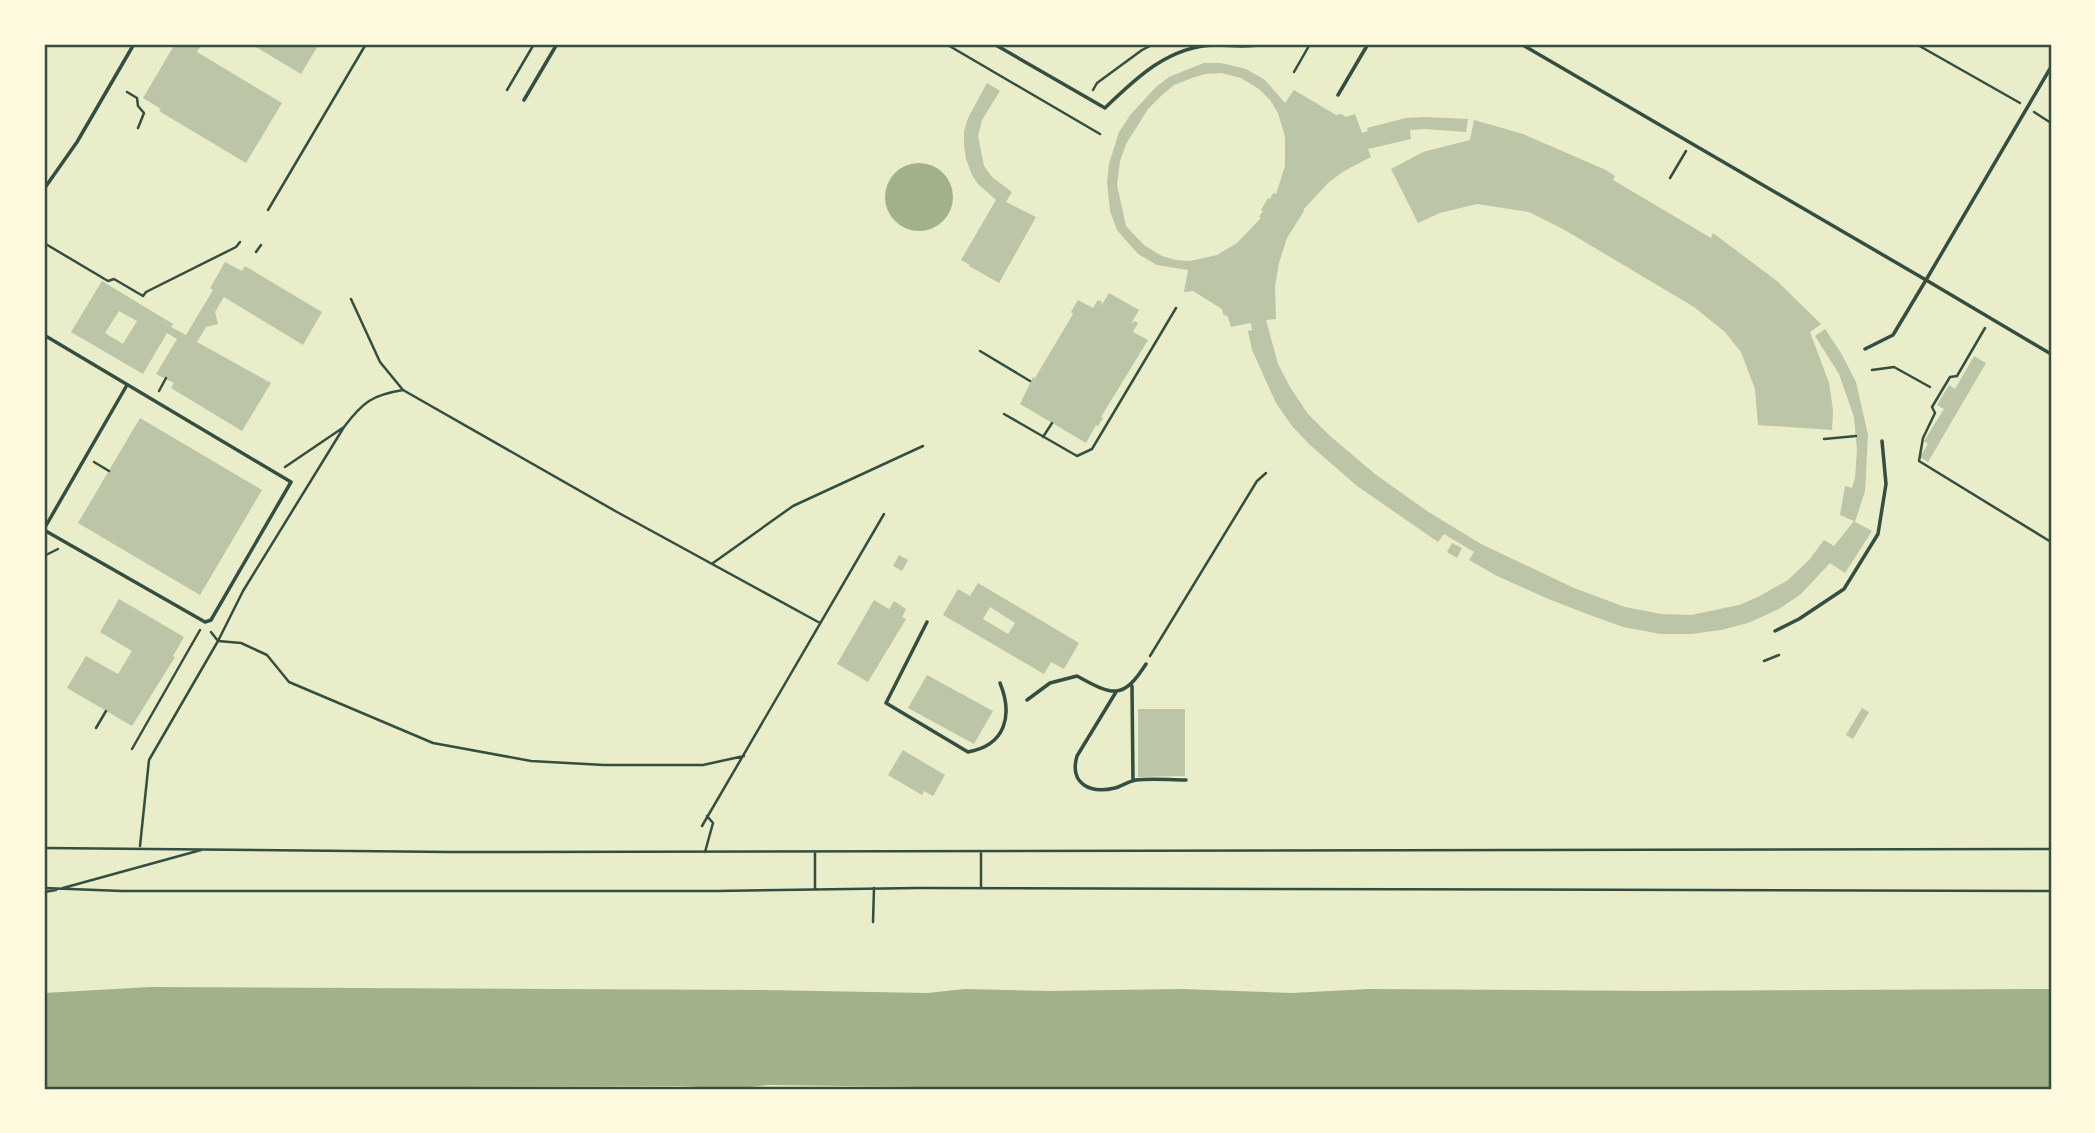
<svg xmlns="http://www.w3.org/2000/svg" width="2095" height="1133" font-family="Inter,sans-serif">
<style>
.water{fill:#a3b18a}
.building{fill:#bcc5a7;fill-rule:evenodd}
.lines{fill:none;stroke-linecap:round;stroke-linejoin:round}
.path{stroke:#344e41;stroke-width:2.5}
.service{stroke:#344e41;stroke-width:3.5}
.neatline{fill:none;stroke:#344e41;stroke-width:2.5}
</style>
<rect width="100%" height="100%" fill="#e9edc9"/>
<path class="water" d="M885 197a34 34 0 1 1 68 0a34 34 0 1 1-68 0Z
M150,987l607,3 170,3 38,-4 83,2 133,-2 111,4 77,-4 284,2 398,-2v100l-702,-2 -273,2 -308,-4 -39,4 -46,-3 -639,3v-96z"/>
<path class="building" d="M175,44h27l-5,8 85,51 -36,60 -87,-52 2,-2 -18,-11z
M251,44h68l-18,30z
M1204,63h17l25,6 19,11 20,23 9,-13 42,25 5,-1 5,3 9,-3 7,19 6,-2 -1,-3 39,-10 19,-1 43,2 -2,13 -40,-3 -16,1 1,9 -43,10 3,8 -27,14 -16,12 -25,27 1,1 -17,27 -8,25 -4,24 1,32 -10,1 12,44 12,23 18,27 22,22 45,38 52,37 54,33 93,44 51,19 36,7 30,1 48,-10 19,-8 30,-17 21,-20 15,-20 10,6 20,-25 -14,-6 5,-29 7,2 3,-10 2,-28 -3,-33 -15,-43 -24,-38 10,-7 16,24 15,29 12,53 -3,56 -10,31 17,9 -27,42 -15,-10 -29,31 -22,15 -31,14 -27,7 -30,4h-30l-38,-7 -36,-13 -41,-16 -49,-22 -28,-16 5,-8 -30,-18 -6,8 -81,-56 -47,-41 -18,-19 -16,-23 -24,-53 -4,-19 4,-1 -1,-7 -20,4 -3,-10 -5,-3 -1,-5 -29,-18 -9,1 4,-22 -31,-5 -19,-11 -21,-24 -7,-19 -3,-29 2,-18 10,-32 12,-18 25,-27 13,-10zM1221,73l20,5 18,11 11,11 8,13 7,24v29l-9,28 -3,-1 -3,6 -2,-1 -7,12 2,1 -4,6 2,1 -24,25 -20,12 -27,6 -14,-1 -14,-4 -18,-11 -18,-19 -9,-41 3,-24 6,-17 22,-35 12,-12 14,-12 18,-7 13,-4z
M987,83l13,8 -18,29 -4,16 6,30 8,11 20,15 -6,10 30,15 -37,66 -30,-17 1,-1 -9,-5 35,-60 -18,-16 -6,-9 -6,-16 -2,-14v-13l4,-14z
M1474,120l49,14 83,36 9,6 -2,4 98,58 2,-5 64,48 44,43 -11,8 19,51 4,27 -1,20 -74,-5 -3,-36 -14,-37 -16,-20 -31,-25 -131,-78 -34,-17 -52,-8 -37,9 -22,10 -27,-54 32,-17 47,-12z
M225,262l17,9 3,-5 77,46 -19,33 -79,-48 -9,15 3,12 -12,3 -9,15 74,41 -29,48 -71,-43 3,-5 -18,-9 21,-35 -10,-6 -24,41 -72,-42 31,-51 71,43 -2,3 15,8 27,-45 -3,-2zM119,311l18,10 -14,23 -18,-11z
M1109,293l30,17 -8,14 4,-3 3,2 -5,9 15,8 -47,77 2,1 -5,8 -2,-1 -10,18 -66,-39 13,-27 2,1 38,-64 -2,-2 7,-12 15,8 5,-8 4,2 -1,4z
M1974,356l12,7 -58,99 -8,-5 8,-13 -4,-3 20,-32 -7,-4 12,-20 6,4z
M140,418l122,72 -62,105 -122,-72z
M1452,543l10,5 -5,10 -10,-6z
M899,555l9,5 -6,11 -9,-5z
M978,583l101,60 -15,26 -13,-7 -7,12 -101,-59 15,-26 12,7zM990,607l25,16 -7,11 -25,-15z
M119,599l65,38 -11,19 2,1 -43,69 -65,-38 19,-32 32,18 14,-23 -32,-19z
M874,600l15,9 5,-8 12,8 -4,8 4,2 -38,63 -31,-18z
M927,675l66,36 -19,33 -66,-36z
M1862,708l7,4 -16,27 -7,-4z
M1138,709h47v67l-47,1z
M903,750l42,25 -12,21 -9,-5 -2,4 -34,-20z"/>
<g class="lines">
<path class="path" d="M946,44l154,90
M1916,44l104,59
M1294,72l16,-28
M507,90l27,-46
M1093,90l4,-7 45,-33 12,-6
M127,92l10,6 1,8 6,7 -6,15
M2034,112l17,11
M1670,178l16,-27
M268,210l98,-166
M44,243l64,38 6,-2 29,17 3,-4 90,-45 4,-5
M256,252l5,-7
M351,299l29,63 23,28 214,122 203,111
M1985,328l-28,48 -7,1 -18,30 3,6 -12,25 -4,23 132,81
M980,351l50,30
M1872,370l22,-3 36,20
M159,391l7,-13
M1004,414l73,42 15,-7 84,-141
M1043,437l9,-14
M1824,439l32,-3
M94,462l15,9
M285,467l59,-40
M44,556l14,-7
M713,563l80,-57 130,-60
M211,632l7,9 23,2 26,12 22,27 144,61 98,18 73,4h99l41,-9
M1150,656l107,-175 9,-8
M1764,661l15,-6
M96,728l10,-17
M132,749l68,-119
M702,826l182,-312
M140,846l9,-86 69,-119 25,-50 101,-164c19,-25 28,-32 59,-37
M44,848l406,4 1601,-3
M705,852l8,-29 -6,-7
M815,852v37
M44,888l78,3h594l202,-3 1133,3
M63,888l138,-38
M981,888v-35
M44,892l12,-2
M873,922l1,-34"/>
<path class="service" d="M994,44l111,64c31,-30 64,-62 110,-63 17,0 31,3 48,-1
M1521,44l405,236 125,-213
M1338,95l30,-51
M524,100l33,-56
M44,189l33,-47 57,-98
M44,335l247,147 -80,138 -6,2 -161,-92
M1865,349l28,-14 33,-55 125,74
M44,529l83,-144
M927,622l-41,81 82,49c38,-7 45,-37 32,-69
M1775,631l24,-12 45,-30 34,-55 8,-50 -4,-43
M1132,686l1,95
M1116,692l-39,64c-8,28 13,38 38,32 7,-2 14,-7 21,-8 16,-2 33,0 50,0
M1027,700l23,-17 27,-7c36,20 46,24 69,-12"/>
</g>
<rect width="2095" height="1133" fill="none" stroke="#fefae0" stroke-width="91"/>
<rect x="46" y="46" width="2004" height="1042" class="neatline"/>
</svg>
